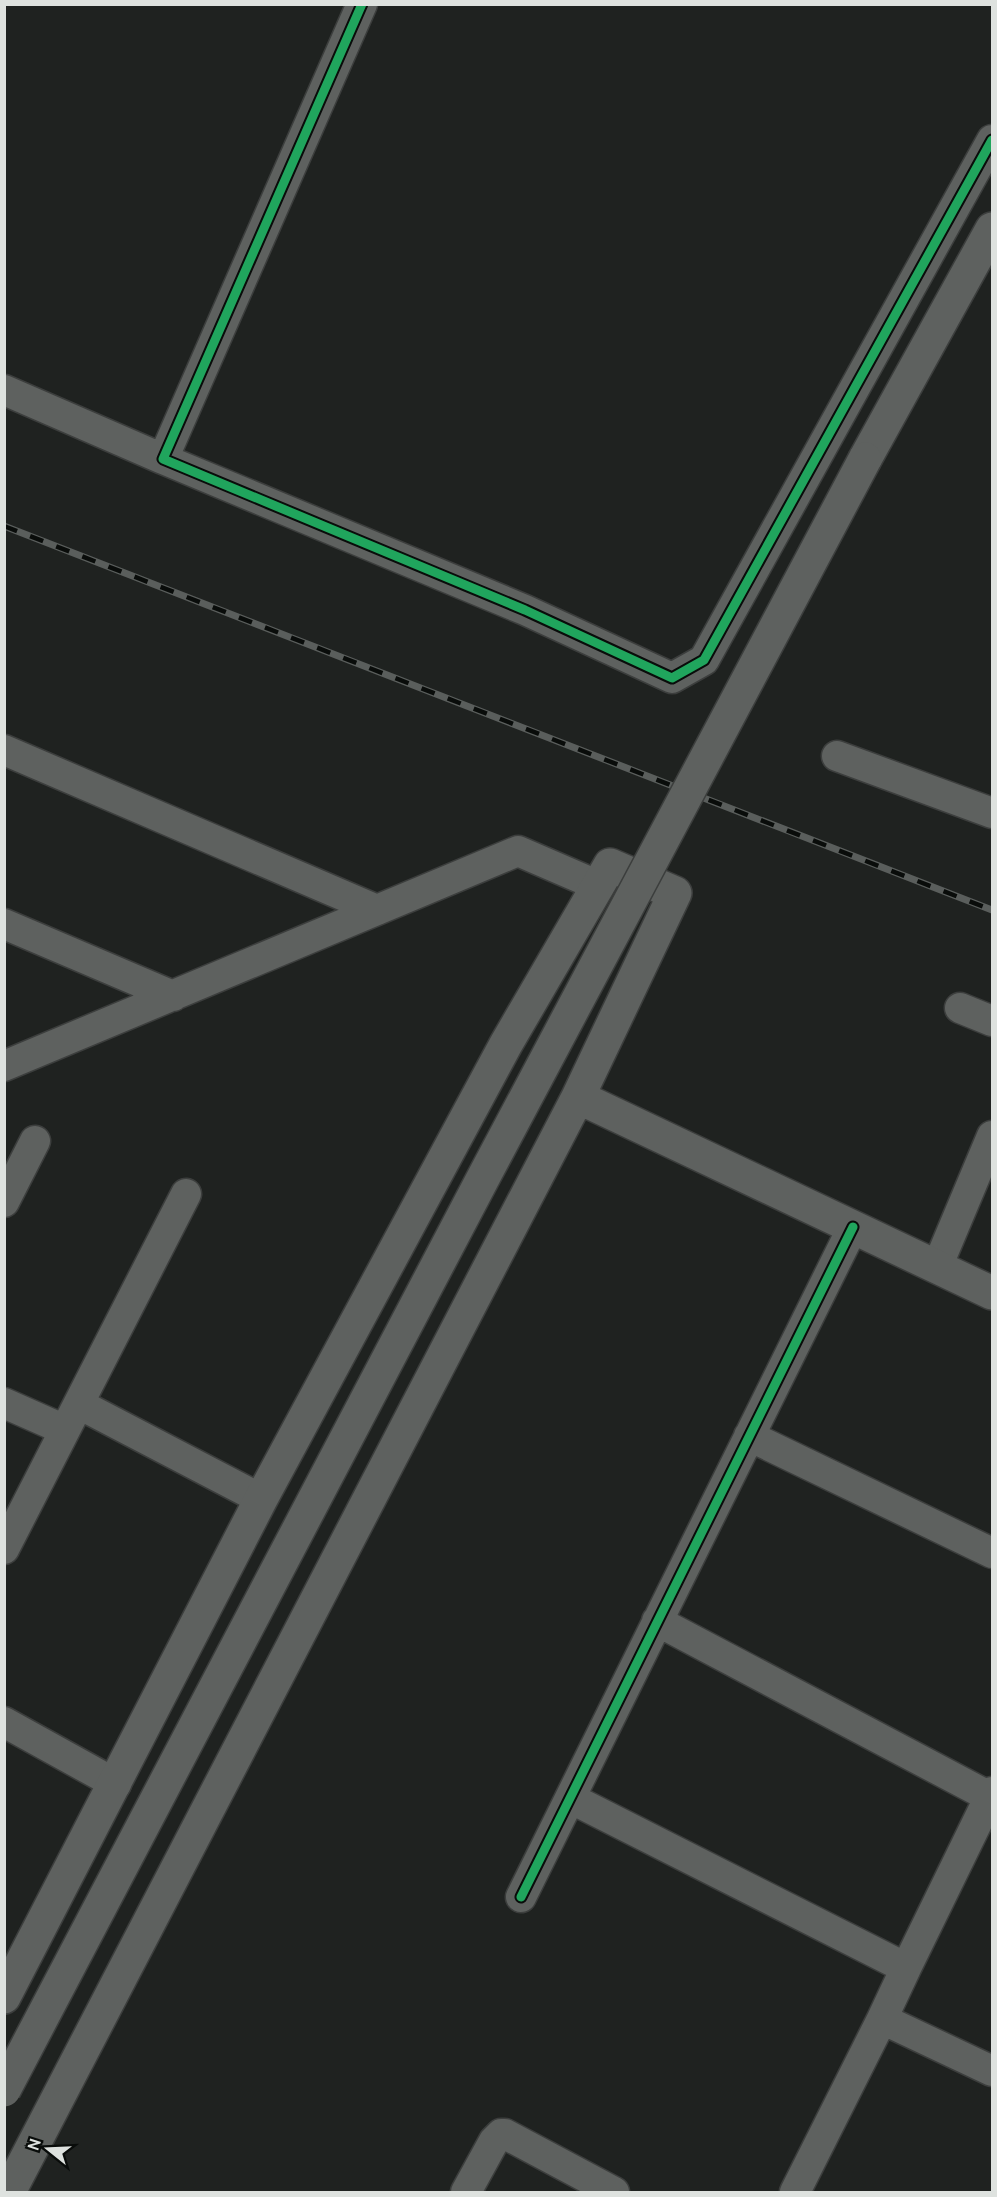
<svg xmlns="http://www.w3.org/2000/svg" width="997" height="2197" font-family="Cabin,sans-serif">
<style>
.lines{fill:none;stroke-linecap:round;stroke-linejoin:round}
.street-casing{stroke:#3c3e3d;stroke-width:33}
.secondary-casing{stroke:#3c3e3d;stroke-width:36}
.street{stroke:#5e615f;stroke-width:30}
.secondary{stroke:#5e615f;stroke-width:33}
.rail-casing{stroke:#5a5e5c;stroke-width:7}
.rail{stroke:#090c0a;stroke-width:4.5;stroke-dasharray:14;stroke-linecap:butt}
.secondary-bridge-casing{stroke:#3c3e3d;stroke-width:36;stroke-linecap:butt}
.secondary-bridge{stroke:#5e615f;stroke-width:33}
.cycleway-casing{stroke:#090c0a;stroke-width:13}
.cycleway{stroke:#20a55d;stroke-width:9}
</style>
<rect width="100%" height="100%" fill="#1f2220"/>
<g class="lines">
<g class="street-casing">
<path id="street" d="M362,4l-199,455 362,151 147,68 32,-18 288,-520
M4,390l159,69
M4,750l373,160
M837,756l155,57
M4,924l169,72
M960,1008l32,13
M4,1066l514,-215 81,35
M4,1202l31,-61
M937,1267l55,-131
M4,1403l61,27
M79,1404l182,95
M749,1436l243,117
M4,1549l182,-355
M657,1621l333,176
M4,1722l112,62
M570,1798l336,170 -24,51 110,52
M521,1897l332,-670
M906,1968l86,-176
M466,2192l28,-51 7,-7h4l109,58
M795,2192l87,-173"/>
</g>
<g class="secondary-casing">
<path id="secondary" d="M865,459l127,-230
M578,1097l414,196
M4,1997l257,-498 245,-455 104,-179 65,28 -97,204 -569,1095"/>
</g>
<use href="#street" class="street"/>
<use href="#secondary" class="secondary"/>
<g class="rail-casing">
<path id="rail" d="M4,526l988,384"/>
</g>
<use href="#rail" class="rail"/>
<g class="secondary-bridge-casing">
<path id="secondary-bridge" d="M4,2090l478,-910 383,-721"/>
</g>
<use href="#secondary-bridge" class="secondary-bridge"/>
<g class="cycleway-casing">
<path id="cycleway" d="M362,4l-199,455 362,151 147,68 32,-18 288,-520
M521,1897l332,-670"/>
</g>
<use href="#cycleway" class="cycleway"/>
</g>
<rect width="997" height="2197" fill="none" stroke="#dee2df" stroke-width="12"/>
<g transform="translate(48 2149) rotate(288)" stroke="#090c0a" stroke-width="4.5" paint-order="stroke">
<path d="M0-4.5L10 22L0 15L-10 22Z" fill="#dee2df"/>
<text y="-9" font-size="16" font-weight="bold" text-anchor="middle" fill="#dee2df">N</text>
</g>
</svg>
